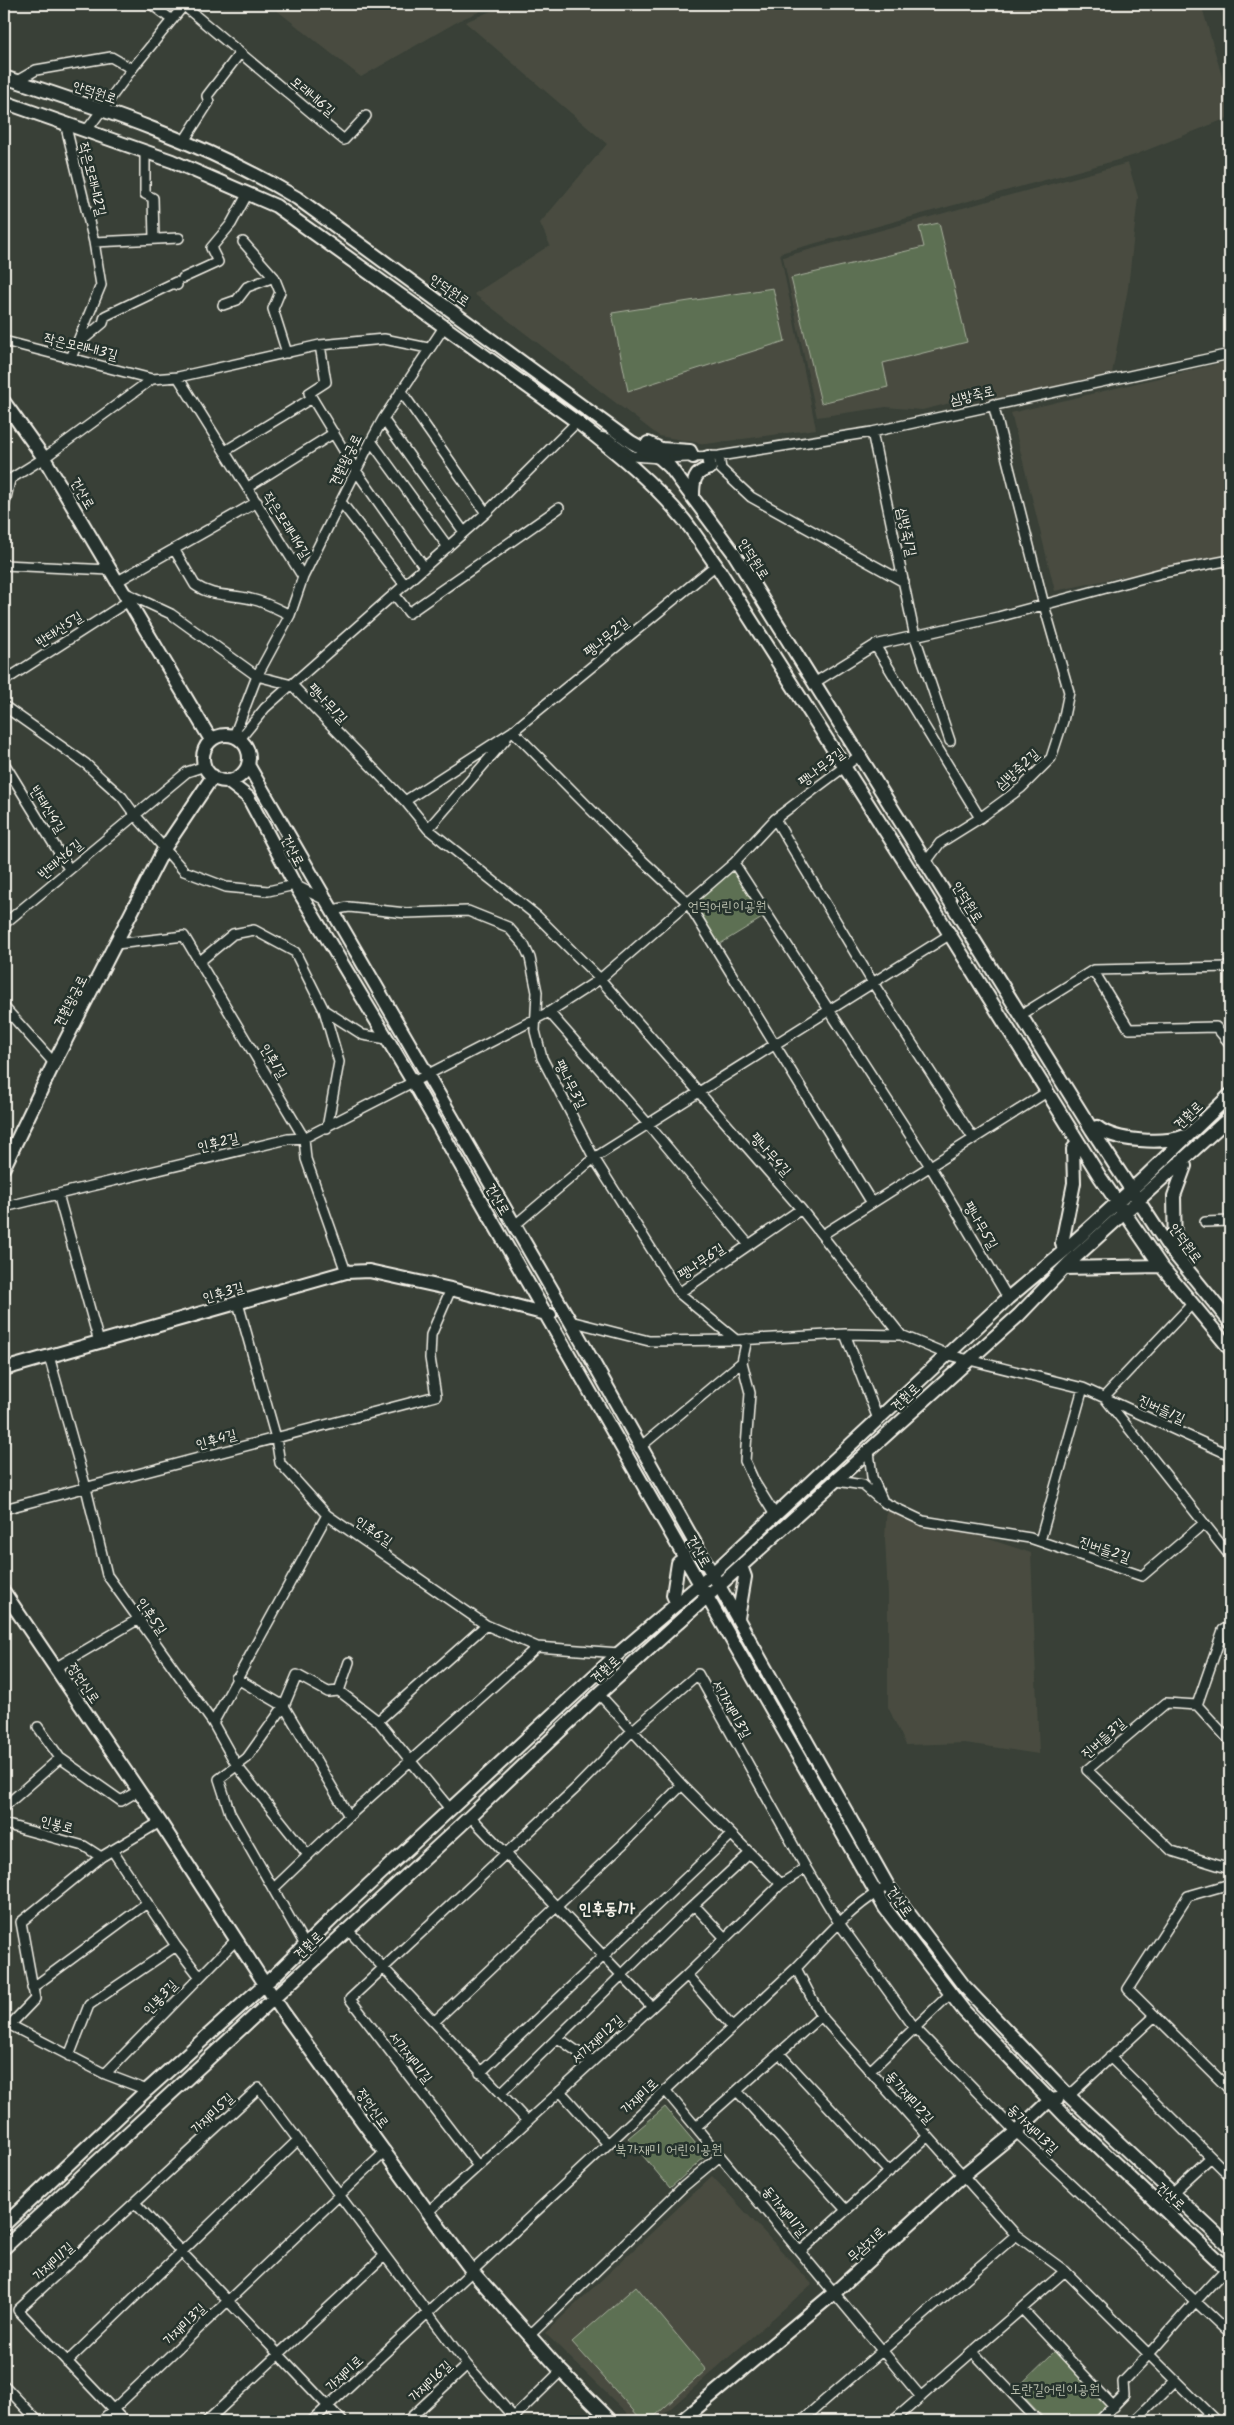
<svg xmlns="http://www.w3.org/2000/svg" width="1234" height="2425" font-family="Kalam,'Poor Story',sans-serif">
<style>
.built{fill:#494c41}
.green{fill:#5d6f52;stroke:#a8b09d}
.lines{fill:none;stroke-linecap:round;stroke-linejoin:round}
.street-casing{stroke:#f4f1e8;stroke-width:12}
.secondary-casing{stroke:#f4f1e8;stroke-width:16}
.street{stroke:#26332d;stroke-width:9}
.secondary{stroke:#26332d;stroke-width:12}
.labels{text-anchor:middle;stroke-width:5;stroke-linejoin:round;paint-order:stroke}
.street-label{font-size:14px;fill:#f4f1e8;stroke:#26332d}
.park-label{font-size:14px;fill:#b8bdac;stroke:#26332d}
.quarter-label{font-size:16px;font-weight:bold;fill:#f4f1e8;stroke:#26332d}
</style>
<rect width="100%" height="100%" fill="#394037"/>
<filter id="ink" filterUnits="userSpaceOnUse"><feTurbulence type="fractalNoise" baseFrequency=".02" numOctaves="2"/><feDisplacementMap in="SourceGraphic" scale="10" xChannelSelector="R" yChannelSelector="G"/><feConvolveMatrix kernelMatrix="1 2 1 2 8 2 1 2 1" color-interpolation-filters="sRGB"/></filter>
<g filter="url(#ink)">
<path class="built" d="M269,4h228l-35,15 -101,58z
M508,4h693l29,100v13l-98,39 -352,97 36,176 -110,15 -47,-8 -185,-142 76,-49 -10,-22 67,-79 -142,-122z
M1128,163l10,34 -10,91 -16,85 -102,24 -47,3 -41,10 -36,-3 -69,10 -34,-160z
M1230,361v193l-175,37 -44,-178z
M887,1505l144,48 8,201 -74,-11 -59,2 -18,-38v-112l-3,-57z
M712,2176l100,108 -156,137h-21l-90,-88z"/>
<path class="green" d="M939,223l28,119 -84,21 5,24 -67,16 -30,-125 133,-31 -5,-20z
M773,288l12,53 -157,50 -16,-78z
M734,863l33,52 -52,32 -26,-46z
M665,2107l41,49 -36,32 -42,-50z
M636,2286l70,84 -51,46 -15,2 -68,-76z
M1056,2350l54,57 -15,14h-48l-31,-32z"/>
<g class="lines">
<g class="street-casing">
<path id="street" d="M151,4l21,16
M183,5l161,135 22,-24
M17,81l19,-11 75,-13 21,12
M65,123l29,119 7,43 -30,73
M87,130l45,-61 53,-65
M184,141l25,-39 -2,-6 33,-43
M145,151v43l8,4 1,41
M94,242l85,-4
M243,242l31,35 6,15 -7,17 14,44
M183,278l35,-16 -7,-14 20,-24 17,-31
M223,305l14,-5 10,-13 27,-10
M4,341l148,38 26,-2 142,-32 64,-6 44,9
M77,345l26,-22 2,-7 71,-34 1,3
M320,345l6,37 -17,11 48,79 67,95
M178,377l125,200
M401,391l85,122
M383,419l81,113
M872,432l43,205 35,104
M599,437l10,2 23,17 28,2 59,-2 153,-24 358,-78
M371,441l77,106
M225,451l87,-53
M719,456l2,13 30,28 153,85
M4,483l40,-25 108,-79
M248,487l86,-54
M341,502l64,83
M4,507l6,-27
M174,549l21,36c17,12 36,9 56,14 14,3 27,10 39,16
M4,565l106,5
M118,581l139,-79
M126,593l45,21 86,62 35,9
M394,594l15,19 150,-105
M875,645l105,173
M4,681l126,-81
M814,683l61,-38 123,-28 164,-44 68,-13
M292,685l113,116 23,28 109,87 63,63 201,230 100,126
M4,706l82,58 17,16 19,17 13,18 49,56 42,16 42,4 27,-6 30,15
M513,731l115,116 60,56 184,300
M234,736l23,-60 33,-61 13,-38 68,-136 12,-22 61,-92
M240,739l25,-31 221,-195 91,-91
M4,763l65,106
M405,801l108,-70 203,-166
M775,819l98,164 100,155
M428,829l78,-90
M926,862l14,-19 40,-25 41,-30 30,-30 12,-37 6,-29 -25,-87 -51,-201
M734,863l196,303 78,132
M332,910l17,-3 57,6 62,-2 40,16 16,18 6,13 7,34 -2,39 7,27 52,100 85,135 57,47
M4,924l183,-152 18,-6
M116,944l68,-8 120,202 2,21 40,113
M199,962l34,-28 21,-4 41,22 29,58 39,25 24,4
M1093,970l36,59 87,-2 14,17
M4,1007l50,56
M324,1010l15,52 -12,66
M549,1012l99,112 101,121
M1021,1015l72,-45 137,-3
M58,1194l41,148
M4,1207l284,-68 16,-1 245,-126 51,-33 134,-116 41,-44 85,-64
M1205,1222l25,-1
M515,1225l79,-67 355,-223
M822,1235l225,-143
M679,1293l122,-84
M238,1303l38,135 4,25 47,52 159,110 51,22 82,6
M1192,1304l-88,93 126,159
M570,1321l79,20 87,-1 109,-6 56,1 48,20 134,33 147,67
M845,1334l33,85
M49,1356l37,132 21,87 106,148 24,43 71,89
M742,1362l8,31 -5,68 10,22 20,32
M639,1448l103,-86 5,-23
M869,1451l3,26 10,22
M837,1481l26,4 20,17 40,19 107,17 112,38 61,-52
M4,1509l432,-113 -6,-38 1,-23 20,-46
M1040,1541l43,-153
M55,1668l82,-48
M236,1678l48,28 65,110
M339,1691l10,-29
M599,1694l83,91 99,99
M1197,1705l26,-75 7,-4
M378,1721l108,-96
M213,1723l114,-208
M38,1727l22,31 61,43 17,-10
M1230,1741l-33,-36 -31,-2 -79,67 85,81 58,18
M4,1807l56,-49
M470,1816l182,191
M4,1824l80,22 17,11
M112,1850l64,96 24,31
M1230,1884l-42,12 -60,93 102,101
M273,1889l76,-73 188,-169
M694,1905l31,33
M347,1929l180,192
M305,1945l-75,-132 -11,-34 28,-21 37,-52 13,-31 31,17 11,-1 39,30 72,88
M796,1968l25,48 195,219 49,36 151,150
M687,1975l45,52
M32,1988l115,-85
M434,2022l188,-177 60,-60
M558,2038l34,24
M779,2053l110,119
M69,2056l20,-51 87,-59
M1110,2057l120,119
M870,2071l81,-78
M480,2073l251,-238
M105,2074l131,-134
M147,2090l-42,-16 -95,-49 25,-26 -14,-77 80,-65 59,-35
M665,2090l256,307
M560,2091l48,53
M737,2091l109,119
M501,2093l180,-176 69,-64
M1069,2096l86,-80
M696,2127l125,-111
M478,2166l-128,-167 226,-211 57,-58 65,-56 108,194 33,55 75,104 102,105 214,202
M1172,2193l39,-36
M136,2204l206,217
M428,2212l259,-237 94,-91 25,-16
M801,2251l126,-114
M1220,2262l10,-2
M1022,2309l92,98
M529,2336l154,-149 37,-31
M973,2352l65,69
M67,2362l231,-222
M4,2385l34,36
M101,2421l285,-270
M124,2421l-106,-111 241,-222 208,277 50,56
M207,2421l177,-165
M312,2421l484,-453c27,-28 52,-58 85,-78
M407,2421l60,-56
M510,2421l51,-50
M801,2421l215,-186
M893,2421l172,-150
M1099,2421l25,-26 -1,-13c36,-37 67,-77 104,-114
M1134,2421l41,-40"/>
</g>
<g class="secondary-casing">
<path id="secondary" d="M4,77c101,33 201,66 293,121l334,244 29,16 10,9 63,85 359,578 76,116 62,76
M4,102l168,59 104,45 301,216c38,29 77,61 108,99 11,14 21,30 31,44l187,294 197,318 61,89 69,83
M4,402l40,56 167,282
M648,443l13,6 29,2 3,6
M693,496c0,-15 1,-24 17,-28l-2,-11
M203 758a23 23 0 1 1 46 0a23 23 0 1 1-46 0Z
M248,765l322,556 318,565 76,100 105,110 161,151
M227,781l21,16 47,88 118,197 472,826 79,103 102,106 164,155
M1092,1130l5,-3c18,15 67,17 88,9
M4,1167l50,-104 110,-214 49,-73
M1064,1251l-2,-8 12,-60 -1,-34 5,-6
M1175,1255l-1,-59 11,-30 -4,-5
M1064,1268l97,-2
M4,1369l342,-97 23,-1 82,18 99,26
M4,1592l156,230 123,190 145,200 44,59 89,100 50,50
M677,1604l-4,-9 5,-32 7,-5
M738,1618l7,-41 -4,-11
M4,2225l143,-135 128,-115 61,-60 283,-262 94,-80 295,-275 56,-47 79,-72 87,-84
M4,2248l457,-423 138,-131 420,-379 50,-52 161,-146
M681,2421l153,-128 128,-117 54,-44 34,-32 7,-1"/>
</g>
<use href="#street" class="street"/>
<use href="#secondary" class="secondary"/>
</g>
</g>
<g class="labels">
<g class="street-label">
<text transform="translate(95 92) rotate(18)" y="5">안덕원로</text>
<text transform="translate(313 96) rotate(40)" y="5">모래내6길</text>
<text transform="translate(93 179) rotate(76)" y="5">작은모래내2길</text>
<text transform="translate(450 290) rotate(35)" y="5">안덕원로</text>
<text transform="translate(81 346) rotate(14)" y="5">작은모래내3길</text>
<text transform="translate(972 395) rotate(-13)" y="5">심방죽로</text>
<text transform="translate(345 460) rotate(-64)" y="5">견훤왕궁로</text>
<text transform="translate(83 493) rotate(60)" y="5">건산로</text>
<text transform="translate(287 525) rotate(58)" y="5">작은모래내4길</text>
<text transform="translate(907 532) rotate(78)" y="5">심방죽1길</text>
<text transform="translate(754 559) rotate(58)" y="5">안덕원로</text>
<text transform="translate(59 629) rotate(-33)" y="5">반태산5길</text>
<text transform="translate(606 637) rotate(-39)" y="5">팽나무2길</text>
<text transform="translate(328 703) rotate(46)" y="5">팽나무1길</text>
<text transform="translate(821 767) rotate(-37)" y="5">팽나무3길</text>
<text transform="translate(1017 769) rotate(-42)" y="5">심방죽2길</text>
<text transform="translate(48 809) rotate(58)" y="5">반태산4길</text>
<text transform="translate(293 850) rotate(62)" y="5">건산로</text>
<text transform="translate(60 859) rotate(-40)" y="5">반태산6길</text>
<text transform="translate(968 902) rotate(58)" y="5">안덕원로</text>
<text transform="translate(70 1001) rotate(-63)" y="5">견훤왕궁로</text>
<text transform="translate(274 1061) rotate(59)" y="5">인후1길</text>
<text transform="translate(571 1084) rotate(63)" y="5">팽나무3길</text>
<text transform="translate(1188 1115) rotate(-44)" y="5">견훤로</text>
<text transform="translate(218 1142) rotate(-14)" y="5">인후2길</text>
<text transform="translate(771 1154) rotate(48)" y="5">팽나무4길</text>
<text transform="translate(498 1199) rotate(60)" y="5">건산로</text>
<text transform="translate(981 1225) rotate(59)" y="5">팽나무5길</text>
<text transform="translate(1186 1243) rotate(54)" y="5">안덕원로</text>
<text transform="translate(701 1261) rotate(-34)" y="5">팽나무6길</text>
<text transform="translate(223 1292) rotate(-16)" y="5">인후3길</text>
<text transform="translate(905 1397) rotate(-43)" y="5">견훤로</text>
<text transform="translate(1162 1409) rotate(25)" y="5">진버들1길</text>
<text transform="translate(216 1439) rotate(-15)" y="5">인후4길</text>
<text transform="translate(374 1531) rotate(35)" y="5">인후6길</text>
<text transform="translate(1105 1549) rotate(19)" y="5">진버들2길</text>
<text transform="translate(699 1551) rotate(60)" y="5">건산로</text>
<text transform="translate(152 1616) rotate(55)" y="5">인후5길</text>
<text transform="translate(605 1669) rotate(-42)" y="5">견훤로</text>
<text transform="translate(84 1683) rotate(56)" y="5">정언신로</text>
<text transform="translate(732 1709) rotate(61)" y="5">서가재미3길</text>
<text transform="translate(1103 1738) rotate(-41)" y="5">진버들3길</text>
<text transform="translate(57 1824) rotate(15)" y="5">인봉로</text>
<text transform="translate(900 1901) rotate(55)" y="5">건산로</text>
<text transform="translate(308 1945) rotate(-43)" y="5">견훤로</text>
<text transform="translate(160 1997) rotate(-46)" y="5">인봉3길</text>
<text transform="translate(597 2039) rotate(-42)" y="5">서가재미2길</text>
<text transform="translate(411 2057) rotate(52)" y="5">서가재미1길</text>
<text transform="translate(639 2096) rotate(-43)" y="5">가재미로</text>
<text transform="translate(910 2097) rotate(49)" y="5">동가재미2길</text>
<text transform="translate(373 2108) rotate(54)" y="5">정언신로</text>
<text transform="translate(212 2113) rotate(-43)" y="5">가재미5길</text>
<text transform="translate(1033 2129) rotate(44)" y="5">동가재미3길</text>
<text transform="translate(1171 2196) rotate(43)" y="5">건산로</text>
<text transform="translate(785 2211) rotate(50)" y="5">동가재미1길</text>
<text transform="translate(866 2244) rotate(-42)" y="5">무삼지로</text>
<text transform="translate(53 2261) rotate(-42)" y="5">가재미1길</text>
<text transform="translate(184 2324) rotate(-44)" y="5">가재미3길</text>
<text transform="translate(344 2373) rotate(-43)" y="5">가재미로</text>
<text transform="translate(430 2381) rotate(-43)" y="5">가재미6길</text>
</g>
<g class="park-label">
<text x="727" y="911">언덕어린이공원</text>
<text x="669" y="2154">북가재미 어린이공원</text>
<text x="1055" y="2394">도란길어린이공원</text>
</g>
<g class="quarter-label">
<text x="607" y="1914">인후동1가</text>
</g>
</g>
<rect width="1234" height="2425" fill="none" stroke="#26332d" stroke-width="20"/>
<rect x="10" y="10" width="1214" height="2405" fill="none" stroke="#f4f1e8" stroke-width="2" filter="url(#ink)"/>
</svg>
